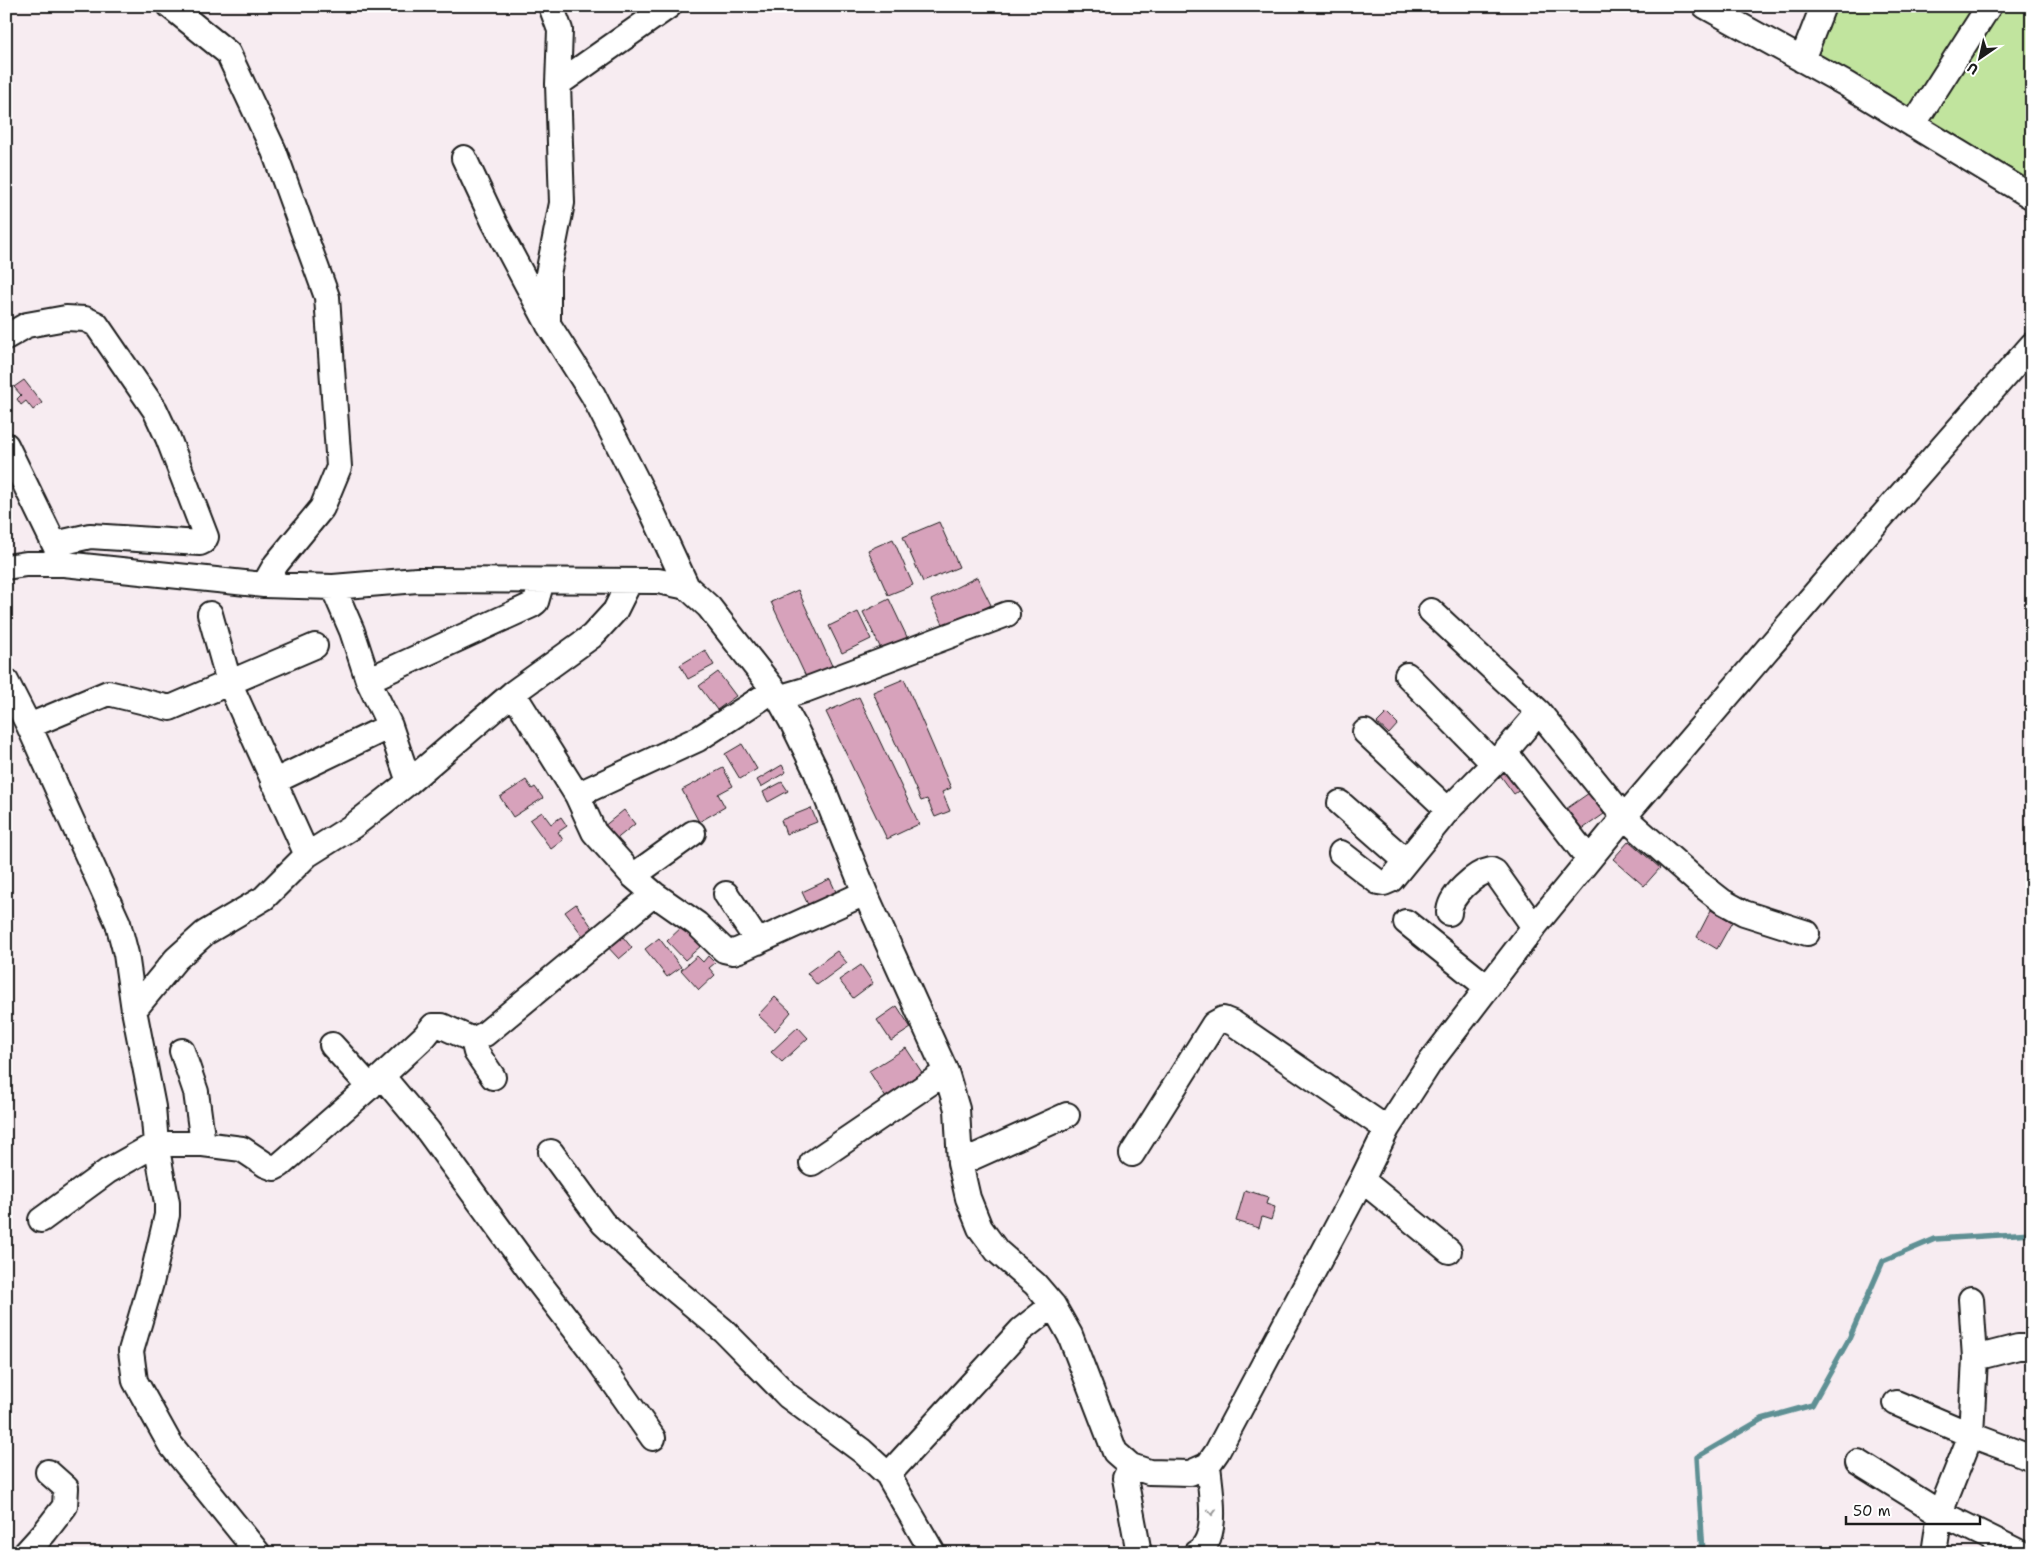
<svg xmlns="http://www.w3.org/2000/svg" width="2038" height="1559" font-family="'Shantell Sans',sans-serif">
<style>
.green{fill:#c1e49e;stroke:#6e805d}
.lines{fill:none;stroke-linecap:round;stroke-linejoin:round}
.stream{stroke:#5f9094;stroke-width:5.5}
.building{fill:#d7a2bb;stroke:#1c1c1c}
.minor-casing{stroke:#1c1c1c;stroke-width:28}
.minor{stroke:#fff;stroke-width:24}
.oneway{stroke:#999}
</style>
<rect width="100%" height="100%" fill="#f7ecf1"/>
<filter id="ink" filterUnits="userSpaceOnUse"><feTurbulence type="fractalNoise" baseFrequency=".02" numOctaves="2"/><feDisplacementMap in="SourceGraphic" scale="10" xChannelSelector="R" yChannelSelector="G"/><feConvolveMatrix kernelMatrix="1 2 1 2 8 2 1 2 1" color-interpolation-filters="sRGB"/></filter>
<g filter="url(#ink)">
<path class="green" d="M1833,6h199v184l-220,-136z"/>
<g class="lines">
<path class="stream" d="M1703,1553l-6,-96 65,-38 50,-14 37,-66 34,-78 52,-22 97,-6"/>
</g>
<path class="building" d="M24,380l18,23 -9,7 -7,-9 -5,4 -4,-6 4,-4 -7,-8z
M939,522l20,45 -36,15 -20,-45z
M893,539l20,46 -25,10 -20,-45z
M977,577l14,28 -46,23 -14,-28z
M798,590l35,78 -26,11 -36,-77z
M889,599l19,40 -26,12 -19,-39z
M8,609l4,15 -6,2v-16z
M858,612l13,27 -29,14 -13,-27z
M705,650l9,15 -26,14 -8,-14z
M718,672l18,24 -19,14 -18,-24z
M904,679l47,109 -9,4 8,19 -15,6 -8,-18 -6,2 -48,-109z
M859,697l60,127 -32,15 -61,-127z
M1387,713l11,11 -9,10 -12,-11z
M742,744l15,25 -17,10 -15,-25z
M782,765l4,7 -25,15 -4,-7z
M723,768l10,18 -15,8 7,13 -26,15 -17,-32z
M1507,770l20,15 -13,9 -14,-19z
M526,780l6,9 3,-2 8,11 -30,19 -13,-20z
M782,782l6,9 -20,11 -5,-10z
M1589,793l15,21 -23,16 -15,-21z
M811,808l6,14 -31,12 -5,-14z
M624,810l11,14 -21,17 -11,-14z
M542,812l9,12 10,-7 6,9 -9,6 5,8 -12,9 -21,-29z
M1629,841l31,27 -16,18 -31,-27z
M830,879l8,17 -28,13 -8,-17z
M576,904l20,29 -10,7 -21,-28z
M1711,910l21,12 -15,27 -20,-12z
M684,925l18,20 -17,15 -18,-19z
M618,931l14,17 -13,11 -15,-16z
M659,938l22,29 -14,10 -22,-28z
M837,951l10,12 -30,22 -10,-12z
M697,956l6,6 5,-6 7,7 -6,5 6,7 -16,15 -18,-20z
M861,965l12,18 -20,15 -14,-18z
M775,997l16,15 -16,19 -17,-16z
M897,1006l14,22 -20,13 -14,-21z
M798,1027l10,11 -26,24 -11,-10z
M906,1048l17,26 -37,24 -17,-27z
M1245,1190l23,7 -2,7 9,3 -4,13 -9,-3 -3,11 -23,-7z"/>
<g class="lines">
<g class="minor-casing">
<path id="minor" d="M170,6l58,47 46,98 53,146 12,170 -17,41 -46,56 -12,21
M551,6l9,24 -2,54 4,119 -14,71v50l45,71 57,112 37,80
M1705,6l141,78 186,113
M1802,60l21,-54
M558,84l111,-78
M1913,125l76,-119
M464,158l30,64 52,98
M6,337l21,-12 39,-7 19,1 11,5 59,86 13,28 38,99 -2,4 -4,2 -110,-7 -35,8
M6,445l55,113
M6,567l20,-3h38l200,21 69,2 84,-7 241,1 29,6 22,20 65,83 19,34 23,47 49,122 81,179 11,37 3,54 8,35 12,30 17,23 38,33 18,21 17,30 45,117 16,14 18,6 41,1 18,-8 9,-13 145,-272 25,-51 42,-65 105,-137 90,-110 218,-255 190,-217
M1431,611l108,101 85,105 75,66 23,18 22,12 63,20
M1407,675l86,88
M368,680l164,-75 4,-3 6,-21
M6,681l23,45 89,197 8,31 8,56 19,97 3,37 11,59v12l-16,68 -20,68 4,30 35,63 88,109
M513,693l64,102 17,37 39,44 21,18 43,30 27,26 9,2 6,-2 126,-57
M778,698l27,-8 202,-76
M29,726l79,-33 62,15 145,-62
M1365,732l83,78
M1505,752l34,-40
M273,782l117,-56
M409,782l104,-89 79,-57 23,-25 15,-30
M577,795l121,-56 76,-49
M1340,803l66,58
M1341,853l37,29 6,1 7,-3 57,-70 57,-58 84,107
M307,855l46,-29 56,-44 -19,-56 -22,-46 -16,-49 -19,-44
M633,876l60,-43
M726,894l32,48
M1449,913c0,-17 26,-40 42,-43l4,2 39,55
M1406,922l81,65
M134,1010l42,-51 29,-26 59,-35 43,-43 -78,-173 -19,-68
M473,1040l3,12 17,25
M332,1045l38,42
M182,1051l14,41 7,52
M382,1076l46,55 102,140 61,79 62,88
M551,1152l52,71 59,56 62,52 64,65 74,55 26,24 45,78
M1132,1154l82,-130 9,-5 10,4 154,106
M812,1163l134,-91
M960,1163l107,-48
M1362,1180l87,71
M41,1220l67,-49 48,-27h47l39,5 24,16 8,3 6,-3 102,-89 43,-40 8,-10h9l31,14 12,-6 169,-140
M1975,1358l43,-11h14
M1896,1403l75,32 61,23
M1858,1462l82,51 81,40
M1131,1466l-6,12 14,75
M888,1475l133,-145 32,-25
M26,1553l19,-21 20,-26 1,-18 -18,-16
M1196,1553c25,-14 14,-64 12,-88
M1934,1553l6,-40 31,-78 4,-77 -4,-59"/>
</g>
<use href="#minor" class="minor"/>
</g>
<defs><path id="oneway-chevron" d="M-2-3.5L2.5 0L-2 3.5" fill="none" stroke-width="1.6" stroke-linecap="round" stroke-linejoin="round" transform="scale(1.25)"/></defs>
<use class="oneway" href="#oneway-chevron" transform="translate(1212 1512) rotate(89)"/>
</g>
<rect width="2038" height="1559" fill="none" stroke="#fff" stroke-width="25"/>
<rect x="12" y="12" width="2013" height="1534" fill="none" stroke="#1c1c1c" stroke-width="2" filter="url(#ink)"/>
<g transform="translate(1980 58) rotate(214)" stroke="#ffffff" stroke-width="4" paint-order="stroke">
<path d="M0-4L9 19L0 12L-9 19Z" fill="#1c1c1c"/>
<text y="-8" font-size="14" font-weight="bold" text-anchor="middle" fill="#1c1c1c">U</text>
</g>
<path d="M1846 1516v8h134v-8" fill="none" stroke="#1c1c1c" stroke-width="2.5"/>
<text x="1853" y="1516" font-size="15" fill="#1c1c1c" stroke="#ffffff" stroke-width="4" paint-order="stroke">50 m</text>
</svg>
